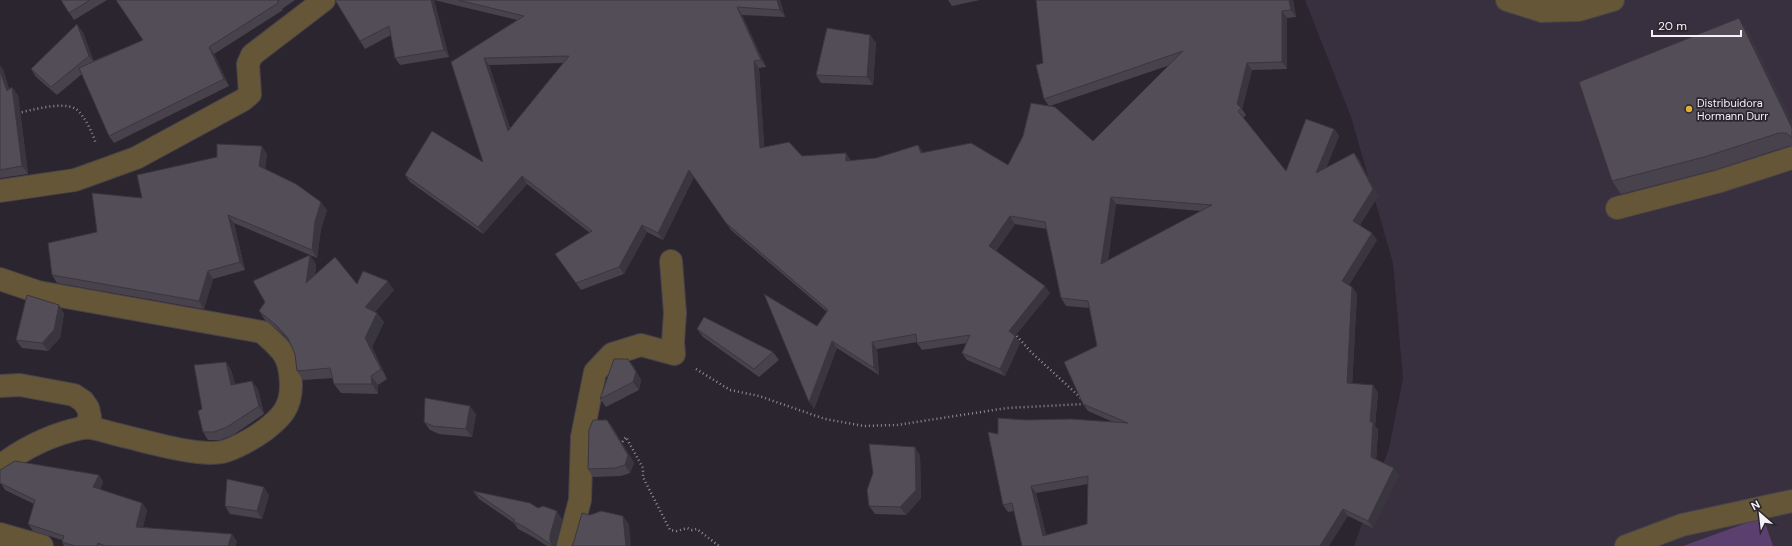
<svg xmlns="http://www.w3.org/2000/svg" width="1792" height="546" font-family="'DM Sans',sans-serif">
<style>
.built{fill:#38303f}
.green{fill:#5b406f}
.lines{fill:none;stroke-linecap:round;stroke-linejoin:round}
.street-casing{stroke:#47424b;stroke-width:24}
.path{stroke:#938e96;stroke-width:2.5;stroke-dasharray:1 3;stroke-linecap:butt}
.street{stroke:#645637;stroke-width:22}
.wall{fill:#47424c;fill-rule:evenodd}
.shaded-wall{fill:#3a363e}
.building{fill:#534d58;stroke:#3a363e;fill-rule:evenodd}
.poi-dot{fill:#e1af34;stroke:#2b252f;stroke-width:1.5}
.labels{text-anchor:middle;stroke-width:3.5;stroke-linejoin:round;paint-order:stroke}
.poi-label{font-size:11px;fill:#f4f1f7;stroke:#2b252f;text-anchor:start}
</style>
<rect width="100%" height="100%" fill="#2b252f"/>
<path class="built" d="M1305,0h487v546h-438l35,-98 14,-69 -10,-116 -42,-146z"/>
<path class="green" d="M1763,517l10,29h-90z"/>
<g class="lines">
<g class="street-casing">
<path id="street" d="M1507,0l35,11 37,-1 34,-10
M0,191l75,-11 61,-22 107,-58 7,-6 -2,-30 4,-9 72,-55
M1617,208l100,-26 75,-24
M0,279l38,13 224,40c21,19 28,23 29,53 0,22 -9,32 -26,45 -11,8 -30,19 -43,22 -26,5 -80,-12 -107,-18 -9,-2 -24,-8 -33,-6 -29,6 -58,20 -82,38
M0,386l20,-1 54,10 9,6 5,7 2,9 -6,11
M0,534l42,12
M568,546l12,-46 2,-63 13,-65 17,-18 29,-9 33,9 -1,-12 2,-29 -4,-52
M1626,546l56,-21 110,-24"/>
</g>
<path class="path" d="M18,113c14,-3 45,-12 58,-4 9,7 17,25 20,35
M1014,333l18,20 49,45
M696,369l34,21 29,6 66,23 39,7 33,-1 110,-17 77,-4
M620,443l1,1 5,-7 17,31v9l4,8 23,45 7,1 10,-3 5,2 5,-1 22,17"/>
<use href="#street" class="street"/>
</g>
<path class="wall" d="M61,0h46l-33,20z
M116,0h179l-13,9 1,1 -69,44 15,32 -115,57 -5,-7 -27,-62 -25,21 -21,-18 -5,-8 52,-37 10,29 50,-21z
M335,0h445l5,17 -43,-2 24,52 -7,1 5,79 38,9 49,4v1l73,-8 84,12 41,-59 -5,-7 -1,-36 -7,-63h257l3,17 -9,1v51l-35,1 -10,39 4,6 -3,3 43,53 48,-42 5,7 -13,32 28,-15 5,7 19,36 -18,29 17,15 -28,45 3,2 5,7 -5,90 26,8 -3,34 3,4 -2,30 18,8 5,7 -26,53 -25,-12 -326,30 -8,-35 -6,1 -5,-7 -5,-71 28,-14 87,2 -25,-11 -5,-7 14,-58 -7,-38 -24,-2 -5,-8 -14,-69 -32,-5 -19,27 54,42 -35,43 5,7 -15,33 -38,-16 -5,-7 5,-10 -45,7 -5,-7v-1l-40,7 2,26 -42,-27 -23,61 3,-83 10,-14 -96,-82 -37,-53 -31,63 -16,-8 -23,42 -43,16 -26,-36 35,-21 -63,-49 -44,50 -73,-52 -5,-7 78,-13 -32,-100 66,-42 -83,-20 15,57 -49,8 -5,-7 -4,-23 -26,14 -5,-8zM563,63l-53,65 -21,-63zM1170,65l-77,76 -43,-35zM1116,204l85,7 -93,49zM1088,484l-1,40 -41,11 -10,-42z
M948,0h32l-28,6z
M1748,31l44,91v24h-4l-74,24 -93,24 -9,-13z
M870,35l6,8 -3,42 -52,-2 -5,-8z
M0,66l3,3 6,20 9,6 10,79 -28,4z
M267,154l-2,15 62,41 -6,19 -4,29 -83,-35 11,47 -32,9 -9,30 -147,-26 -5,-8 45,-43 45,-34z
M310,255l6,10 -1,10 42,9 37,6 -19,22 2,1 7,9 -12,25 15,32 -9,6v9l-37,-1 -7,-9 -1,-6 -30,2 -6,-9 -2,-17 -6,-13 -5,-6 -19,-15 -6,-9z
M64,313l-4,25 -12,13 -26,-3 -6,-8z
M697,329l76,23 6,8 -20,17 -56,-40z
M628,359l6,8 7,13 -2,10 -33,17 -6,-8z
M226,362l5,8 4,14 23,5 6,25 -31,21 -13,5h-12l-5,-8 -1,-23z
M476,414l-4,23 -33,-3 -9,-4 -6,-8z
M607,420l6,8 21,35 -4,10 -9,3 -28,1 -5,-8z
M920,455l1,43 -15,17 -31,-1 -6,-8z
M99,475l4,7 -3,8 42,13 5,7 -4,17 94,14 -2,5h-171l-2,-4v-2l-29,-9 -5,-7 6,-20 -29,-14 -5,-8z
M473,491l65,17 24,11 -6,24v3h-9l-14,-9 -15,-8 -4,-6 -35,-24z
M269,495l-7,24 -32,-5 -5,-8z"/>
<path class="shaded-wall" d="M431,0h3l15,57 -5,-7z
M777,0h3l5,17 -5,-7z
M1289,0h4l3,17 -5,-7z
M737,7l5,8 24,52 -5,-7z
M1282,11l5,7v51l-5,-7z
M1739,18l9,13 44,91v6z
M77,24l6,8 12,32 -6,-8z
M870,35l6,8 -3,42 -6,-8z
M209,47l5,7 15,32 -5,-7z
M484,58l5,7 24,73 -5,-7z
M754,61l5,7 6,87 -5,-7z
M1247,63l5,7 -10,39 -5,-5z
M0,66l3,3 9,30 -5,-8 -7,-20z
M12,87l6,8 10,79 -6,-8z
M1334,129l5,7 -18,44 -5,-7z
M918,145l5,7 3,8 -5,-7z
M262,146l5,8 -3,20 -5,-8z
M846,153l5,7v8l-5,-7z
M1354,153l5,7 19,36 -20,32 -5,-7z
M689,170l5,7 -31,63 -5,-7z
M522,176l5,8 -44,50 -5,-7z
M1111,197l5,7 -10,67 -5,-7z
M321,202l6,8 -6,19 -4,29 -5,-8 3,-29z
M228,215l6,8 11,47 -5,-8z
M1010,216l5,8 -21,29 -5,-7z
M642,225l5,7 -23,42 -5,-7z
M1372,233l5,7 -30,48 -5,-7z
M310,255l6,10 -3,28 -7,-10z
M208,271l5,8 -9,30 -5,-8z
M388,281l6,9 -23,26 -6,-9z
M1045,286l5,7 -35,43 5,7 -15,33 -5,-7 9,-38z
M1352,287l5,7 -5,97 -5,-8z
M59,305l5,8 -4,25 -12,13 -6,-8z
M377,313l7,9 -12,25 15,32 -6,-10 -16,-31z
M832,341l5,7 -23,61 -5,-7z
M872,342l5,7 2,26 -5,-7z
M628,359l6,8 7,13 -2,10 -6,-8z
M226,362l5,8 6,23 -6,-8z
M371,376l7,9v9l-6,-10z
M252,381l6,8 6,25 -5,-8z
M1373,385l5,7 -3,34 3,4 -2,34 -5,-7 -1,-35z
M470,406l6,8 -4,23 -6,-8z
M607,420l6,8 21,35 -4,10 -5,-8z
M915,447l5,8 1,43 -15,17 -6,-8z
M1394,468l5,7 -26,53 -5,-7z
M99,475l4,7 -5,12 -5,-7z
M1031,486l5,7 12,50 -5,-7z
M264,487l5,8 -7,24 -5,-8z
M142,503l5,7 -6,24 -5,-7z
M1343,509l5,7 -19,30h-9z
M557,511l5,8 -6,24v3h-3l-3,-5v-6z
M623,516l6,8 2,22h-5z
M232,534l5,7 -2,5h-7z"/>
<path class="building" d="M61,0h29l-21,13z
M116,0h164l-3,2 1,1 -69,44 15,32 -115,57 -30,-68 64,-28z
M335,0h96l13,50 -49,8 -6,-32 -29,15z
M458,0h319l3,10 -43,-3 24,53 -7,1 6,87 29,-6 13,14 44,-3v8l30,-3 42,-13 3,8 50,-10 37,22 15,-29 8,-33 24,4 38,34 90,-90 -139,48 -8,-34 7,-2 -7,-63h253l2,10 -9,1v51l-35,1 -10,41 4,4 -3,3 48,60 20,-52 28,10 -18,44 38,-20 19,36 -20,32 19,12 -30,48 10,6 -5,96 26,2 -3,37h3l-2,35 23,11 -26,53 -25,-12 -23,37h-298l-10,-43 -9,2 -15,-73 10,2v-16l28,2 45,-1 57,4 -45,-19 -19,-42 33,-16 -9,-45 -27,-3 -16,-76 -35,-6 -21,30 56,40 -36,45 6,5 -15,33 -38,-16 8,-18 -53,8 -1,-9 -44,8 2,26 -42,-27 -23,61 -45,-108 53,32 11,-16 -102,-87 -37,-53 -31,63 -16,-8 -23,42 -43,16 -21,-29 37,-23 -70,-55 -44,51 -73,-52 27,-44 51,31 -32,-100 73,-46zM569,56l-61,75 -24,-73zM1111,197l101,8 -111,59zM1088,476l-1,48 -44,12 -12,-50z
M1739,18l53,110v9l-6,-4h-7l-75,24 -92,24 -33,-99z
M77,24l12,32 -38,31 -20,-18z
M827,28l43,7 -3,42 -51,-2z
M0,71l7,20 5,-4 10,79 -22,4z
M217,144l45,2 -3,20 37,18 25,18 -6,19 -3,29 -84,-35 12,47 -32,9 -9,30 -147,-26 -4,-32 49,-11 -5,-39 50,5 -5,-23 80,-18z
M310,255l-4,28 29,-26 22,27 6,-13 25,10 -23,26 12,6 -12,25 16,31 -10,7 1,8h-38l-4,-16 -33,3 -2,-17 -7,-16 -11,-12 -18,-15 6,-9 -12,-21z
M27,295l32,10 -5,25 -12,13 -26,-3z
M704,317l69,35 -19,17 -57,-40z
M614,359h14l8,13 -3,10 -33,17z
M226,362l5,23 21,-4 7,25 -32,21 -13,5h-11l-5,-21 4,-2 -8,-44z
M425,398l45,8 -4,23 -33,-3 -9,-4z
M593,420h14l21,35 -3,10 -10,3 -27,1 1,-39z
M869,444l46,3 1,43 -16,17 -31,-1 -2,-16 6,-17z
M15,461l84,14 -6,12 49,16 -6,24 96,7 -4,12h-123l-7,-3 -1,3h-22l-13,-4 2,-6 -36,-12 7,-24 -35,-17v-13z
M227,479l37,8 -7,24 -32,-5z
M473,491l57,12 8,5 5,-2 14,5 -7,24v6l3,5 -25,-17 -15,-8 2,-1z
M601,511l22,5 3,30h-54l2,-5 8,-28 8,2z"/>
<circle class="poi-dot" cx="1689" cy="109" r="4"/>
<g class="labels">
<g class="poi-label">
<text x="1697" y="107">Distribuidora<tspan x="1697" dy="13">Hormann Durr</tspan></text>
</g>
</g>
<g transform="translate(1760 514) rotate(332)" stroke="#2b252f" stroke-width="3" paint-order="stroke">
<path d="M0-3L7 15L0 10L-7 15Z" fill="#f4f1f7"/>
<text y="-6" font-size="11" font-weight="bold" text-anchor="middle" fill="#f4f1f7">N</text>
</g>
<path d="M1652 30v6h89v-6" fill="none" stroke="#f4f1f7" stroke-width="2"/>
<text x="1658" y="30" font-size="12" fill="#f4f1f7" stroke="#2b252f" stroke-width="3" paint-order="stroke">20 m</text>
</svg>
